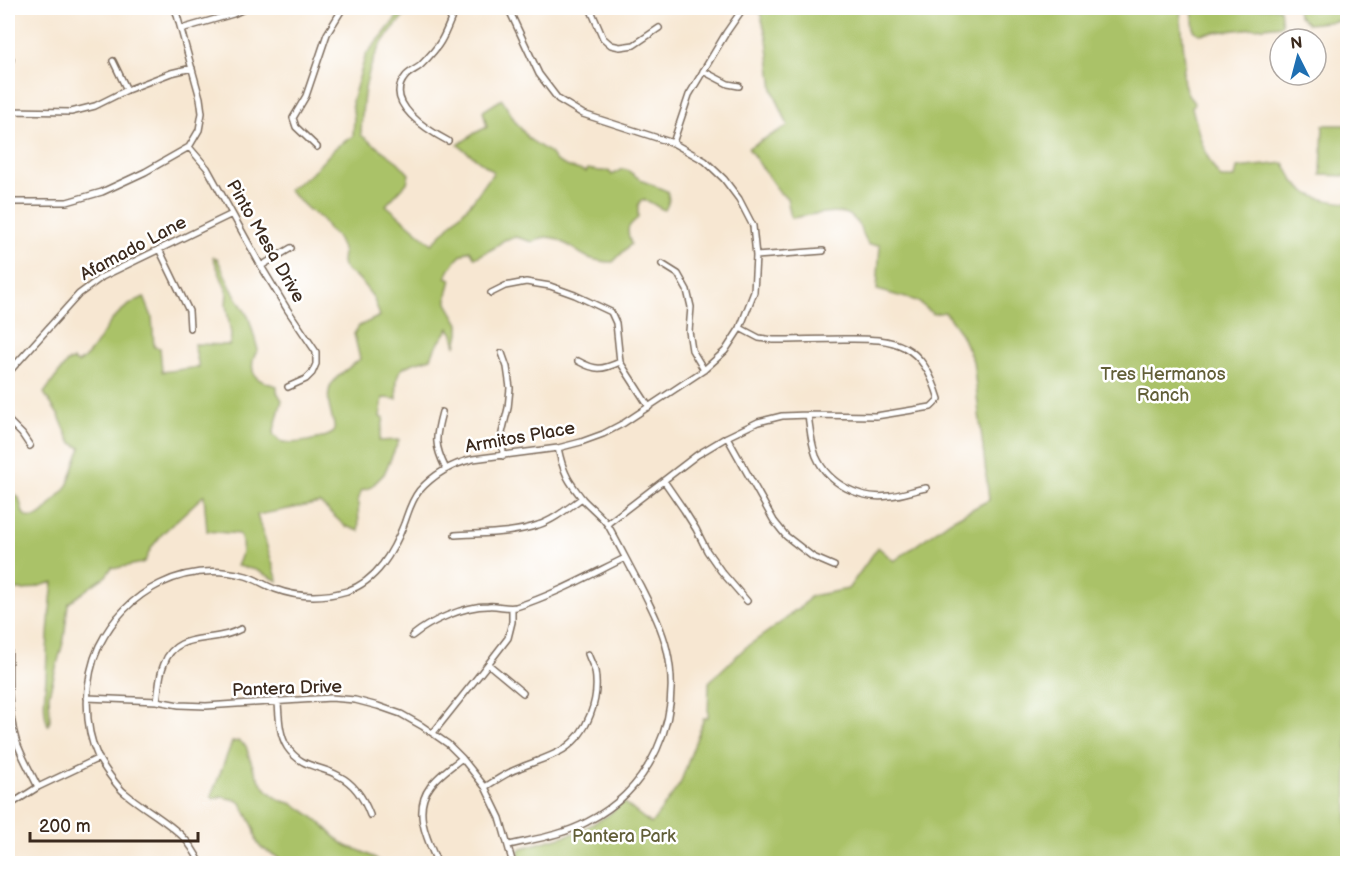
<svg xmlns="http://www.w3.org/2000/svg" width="1355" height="871" font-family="'Balsamiq Sans',sans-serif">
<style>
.green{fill:#aac268;stroke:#727643;stroke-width:1.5}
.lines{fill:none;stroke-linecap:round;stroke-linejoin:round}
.minor-casing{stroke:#7d6c5d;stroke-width:8}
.minor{stroke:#fff;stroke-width:5}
.labels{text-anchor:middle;stroke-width:5;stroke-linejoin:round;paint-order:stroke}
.street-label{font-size:18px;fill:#3b2a1e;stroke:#fff}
.park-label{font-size:18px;fill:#625f38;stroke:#fff}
</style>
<rect width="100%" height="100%" fill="#fff"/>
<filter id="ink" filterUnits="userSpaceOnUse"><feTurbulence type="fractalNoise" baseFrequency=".0167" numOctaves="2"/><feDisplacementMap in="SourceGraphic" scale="12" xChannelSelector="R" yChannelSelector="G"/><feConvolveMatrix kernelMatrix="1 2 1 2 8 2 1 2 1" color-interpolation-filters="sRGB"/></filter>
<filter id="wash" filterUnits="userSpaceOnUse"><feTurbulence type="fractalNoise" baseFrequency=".008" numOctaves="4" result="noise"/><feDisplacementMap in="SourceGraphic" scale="24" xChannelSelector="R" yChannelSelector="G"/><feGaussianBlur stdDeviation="1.35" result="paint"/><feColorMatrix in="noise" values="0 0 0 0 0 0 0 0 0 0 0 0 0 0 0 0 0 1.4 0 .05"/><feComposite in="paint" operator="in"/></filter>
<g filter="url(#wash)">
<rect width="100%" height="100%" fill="#f7e7d2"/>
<path class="green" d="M404,8h7c-10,13 -24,25 -32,40 -15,28 -17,56 -18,87l37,27 11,12 -2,9 -21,22 46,39 39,-41 23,-31 -36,-27 17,-12 12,-6 -4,-16 19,-12 13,22 14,18 21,14 6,8 10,5 20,6 2,-3 12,2h9l3,4 10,-6 5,1 16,11 24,10c3,8 2,12 -2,19 -10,-2 -12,-10 -24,-10l-3,5v13c-13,10 -11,12 -7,26l-18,18c-8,0 -16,-1 -24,-4 -18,-7 -35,-31 -56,-16l-17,-5 -12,3 -10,8 -19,10 -5,-8c-12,6 -18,14 -24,27l5,2 -4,16v8l12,21v9l-3,13 -3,-12 -4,-6 -14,20 -4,10c-9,3 -28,6 -32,15 -4,7 -2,18 -2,26l-14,-1 -3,19 4,1 -5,23 20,-1 -15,34 -13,13 -10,4 -3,10 1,30 -14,-5 -25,-23 -63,12 21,66 -22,-11 -19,-4c5,-10 8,-22 2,-32l-32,-3 -3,-36 -41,38 -12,15 -6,13 -3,2 -25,5 -5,-1 -6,9 -16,11 -22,17 -4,35 -15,55 1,27 -2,4c-6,-14 -3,-33 -2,-48 1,-32 3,-63 7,-95l-27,8h-18v-100l11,8 4,15 4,4c16,3 20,-10 30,-19 3,-4 7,-6 9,-10 6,-12 9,-28 15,-40l-9,-5 -3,-4 -10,-23 -15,-23 23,-31 6,-2 5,3c16,-10 23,-30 35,-44 9,-10 19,-17 31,-22l8,20 2,30 6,1 2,24 37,-5 -5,-23 36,1 1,-11 -5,-29 1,-13 -14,-35 4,1 14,30 18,30 9,32c-7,9 -9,26 4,31 5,3 10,3 15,5v6l5,8 -9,34c2,2 5,6 7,7 11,5 43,-2 53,-8 3,-7 0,-11 -2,-19 -9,-33 6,-36 29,-55l-6,-25 5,-8 21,-10 -7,-19 -14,-18 -11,-7 -5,-5 -1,-5 1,-11 -7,-15 -7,-6 -7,-11 -13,-9 -21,-20 24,-17 24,-26 17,-11 1,-17 -2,-18 14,-47 17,-19z
M759,8h421l5,56c-5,15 0,28 9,39l-2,4c6,25 12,51 29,71h14l2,-10 47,-5c3,6 6,12 10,18 12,17 34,20 53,22v660h-828v-13l3,-2 56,-16 29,-16 16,-14 28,22 29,-40 24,-66h4l1,-36 36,-34 42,-30 7,-7 4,-1 13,-14 37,-7 30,-42 16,14 56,-40 39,-21 -16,-139 -12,-27 -16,-22 -12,2 -16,-13 -40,-11 3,-45h-12c-4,-9 -8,-22 -16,-28 -13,-10 -46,-1 -61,1l-4,-20 -7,-5 -32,-45 40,-22 -15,-36 -6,-51z
M1192,8h88l2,17 -83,9 -5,-4z
M1297,8h50v12l-39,4 -10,-9z
M1323,125h24v51l-26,-1z
M239,741l7,5c6,21 13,42 34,54 4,2 9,2 13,4 8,4 16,10 24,16 8,6 23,24 32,27 2,1 6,1 9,3 8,3 17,8 24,13h-99l-4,-5 -19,-11 -3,-5 -3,-14 -13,-25 -5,-3 -13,-3 -9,1 -3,-1 21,-55z"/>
</g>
<g filter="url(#ink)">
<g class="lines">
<g class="minor-casing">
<path id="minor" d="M590,8l13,30 8,7 9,2 14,-2 25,-17
M510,12l8,-4
M181,29l52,-15 13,-6
M113,61l14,29
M703,71l25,13 11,2
M8,111l63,1 24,-6 32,-16 44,-17 21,-5
M8,111v-41l3,-11
M448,141c-19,-10 -65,-38 -43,-64 3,-5 10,-7 15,-11 7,-7 16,-16 21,-25 6,-10 10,-23 15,-33
M673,143l16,-48 37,-62 16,-23
M189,147l18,21 54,98 26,43 29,43v12l-4,9 -6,6 -18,8
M317,147l-21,-20 -3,-9 13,-22 21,-62 16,-26
M8,202h59l35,-10 43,-20 44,-25 10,-17 3,-17 -2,-15 -25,-90
M159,249l30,62 1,17
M756,256l67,-5
M662,264l16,10 9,16 4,17 -2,24 3,19 12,20
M261,266l30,-18
M491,293l14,-7 21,-4 24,4 25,9 36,17 5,11 4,39 29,45
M502,353l5,14 3,21 -2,20 -6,25 1,23
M578,361c18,10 24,9 42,1
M8,373l71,-79 23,-17 130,-63
M442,412c-7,26 -8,33 4,57
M808,415c2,13 3,28 8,41 12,28 44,44 73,40 13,-1 25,-6 37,-8
M8,420l14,14 8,12
M727,437l47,84 12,15 27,21 21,9
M664,481l20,29 12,19 11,22 14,20 26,30
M607,524l90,-69 30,-18 31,-15 24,-6 26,-1 68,1 55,-9 8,-8c-17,-56 -42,-61 -95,-60 -24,0 -47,1 -71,1l-14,-2 -19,-10
M455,535c27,-2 57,-1 83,-10 16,-5 30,-17 44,-27
M8,631l1,2c0,35 -3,73 7,107 5,16 15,32 22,47
M412,636c18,-15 52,-30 76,-30 10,-1 19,3 28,1 38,-12 74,-32 109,-49
M488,664l35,29
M87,698l70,3 22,4 27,1 125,-8 24,2 23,6 23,8 21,12 26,18 14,14 23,29 15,31 13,46
M157,701c2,-12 2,-26 7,-37 10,-28 36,-23 60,-29 6,-1 12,-4 17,-6
M278,702c1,14 1,32 9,45 15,22 33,18 52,29 16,8 25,23 31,39
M433,733l55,-69 20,-26 4,-16v-14
M485,787c10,-6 21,-14 32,-18 16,-7 32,-11 47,-20 24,-16 36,-50 31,-78 -2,-6 -5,-11 -7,-17
M8,806l30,-19 61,-29
M509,845c26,-6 54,-10 78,-23 63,-32 96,-103 80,-172 -5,-22 -16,-43 -26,-63 -11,-20 -21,-40 -32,-60 -7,-12 -20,-20 -28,-30 -5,-7 -12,-15 -15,-23 -4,-8 -6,-17 -8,-26
M201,864c-5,-10 -10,-19 -18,-27 -17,-17 -39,-28 -58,-44 -7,-5 -23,-28 -27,-36 -15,-32 -14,-79 1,-111 28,-56 85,-86 147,-70 10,3 20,10 29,13 24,9 48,9 72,2 30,-10 46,-39 57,-67 4,-11 7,-23 15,-33 14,-16 33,-27 54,-32l85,-11 23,-6 22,-8 21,-11 80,-53 21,-19 15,-23 14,-36 2,-36 -3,-30 -14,-27 -15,-20 -19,-18 -32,-18 -90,-29 -25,-15 -19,-25 -29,-62 -4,-4
M438,864c-10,-23 -26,-53 -8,-77 7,-11 21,-20 32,-29"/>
</g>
<use href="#minor" class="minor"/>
</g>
</g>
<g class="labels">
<g class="street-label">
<text transform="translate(266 241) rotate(60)" y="6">Pinto Mesa Drive</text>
<text transform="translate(133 248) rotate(-28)" y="6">Afamado Lane</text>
<text transform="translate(520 437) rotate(-10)" y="6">Armitos Place</text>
<text transform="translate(287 688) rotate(-2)" y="6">Pantera Drive</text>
</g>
<g class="park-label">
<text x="1163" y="380">Tres Hermanos<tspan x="1163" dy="21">Ranch</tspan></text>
<text x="624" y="842">Pantera Park</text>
</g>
</g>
<rect width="1355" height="871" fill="none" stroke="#fff" stroke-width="30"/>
<g transform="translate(1298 57) rotate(354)"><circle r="28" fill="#ffffff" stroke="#b1aaa5" stroke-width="1.5"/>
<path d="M0-4.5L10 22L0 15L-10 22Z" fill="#1f6fb2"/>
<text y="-9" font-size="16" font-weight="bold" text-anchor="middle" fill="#3b2a1e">N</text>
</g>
<path d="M30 832v9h168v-9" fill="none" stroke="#3b2a1e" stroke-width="3"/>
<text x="39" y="832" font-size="18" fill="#3b2a1e" stroke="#ffffff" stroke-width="4.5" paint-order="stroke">200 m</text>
</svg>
